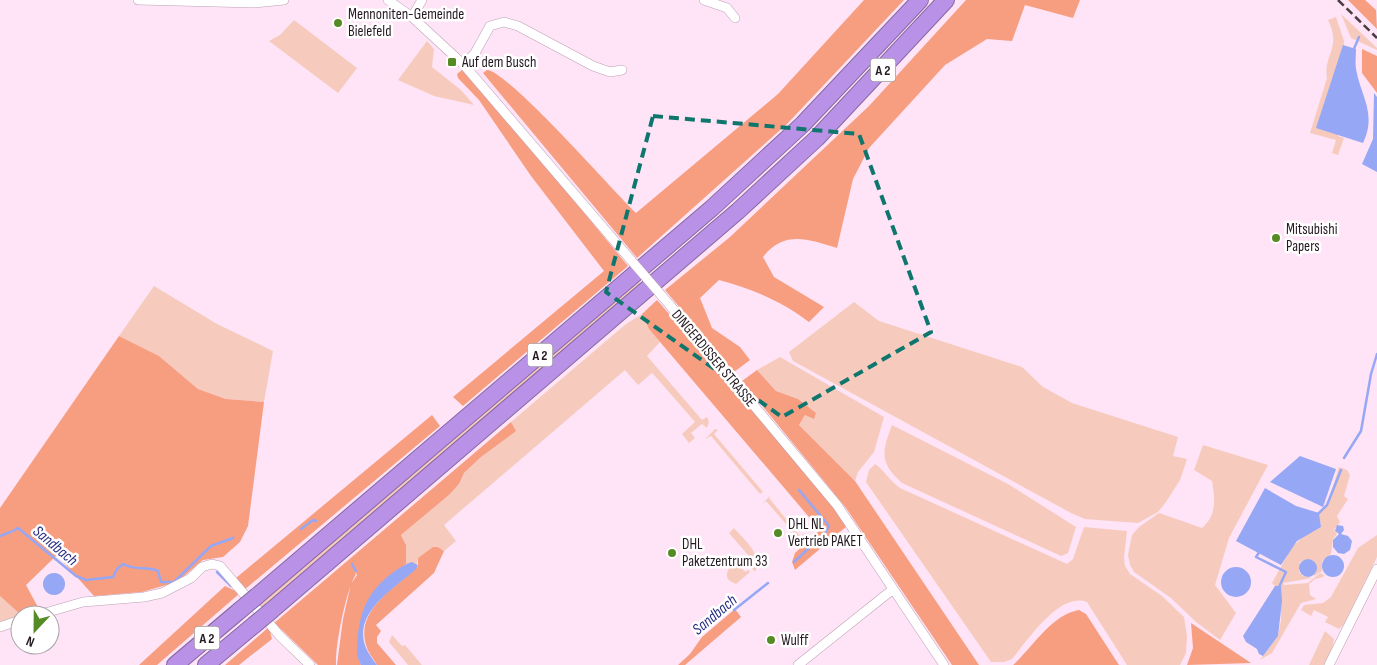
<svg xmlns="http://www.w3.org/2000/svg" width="1377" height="665" font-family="'Sofia Sans Condensed',sans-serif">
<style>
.green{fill:#f6cbbd}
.forest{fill:#f79e81}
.water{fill:#95a7f5}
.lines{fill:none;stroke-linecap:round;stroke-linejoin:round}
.stream{stroke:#95a7f5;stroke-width:2.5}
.street-casing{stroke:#bda0b5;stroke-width:10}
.highway-casing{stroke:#8568a2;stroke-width:18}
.street{stroke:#fff;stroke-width:9}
.highway{stroke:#b992e7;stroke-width:16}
.rail{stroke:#4a3c46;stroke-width:2.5;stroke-dasharray:8 4;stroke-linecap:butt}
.street-bridge-casing{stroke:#bda0b5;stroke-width:10;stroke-linecap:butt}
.highway-bridge-casing{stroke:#8568a2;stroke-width:18;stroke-linecap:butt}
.street-bridge{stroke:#fff;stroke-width:9}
.highway-bridge{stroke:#b992e7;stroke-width:16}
.marked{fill:none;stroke:#0f766e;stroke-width:4;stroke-dasharray:10 6;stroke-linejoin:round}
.poi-dot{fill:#558b24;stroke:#fff;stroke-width:2}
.labels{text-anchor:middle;stroke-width:5;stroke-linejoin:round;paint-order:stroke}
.shield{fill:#fff;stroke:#665f64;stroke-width:1}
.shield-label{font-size:14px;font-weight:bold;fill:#251a22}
.poi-label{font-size:15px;fill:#251a22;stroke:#fff;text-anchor:start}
.street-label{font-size:15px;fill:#251a22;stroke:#fff}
.water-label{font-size:16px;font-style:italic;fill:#282e85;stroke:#fff}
</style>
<rect width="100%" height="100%" fill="#fee4f6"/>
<path class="green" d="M1341,14l36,34v2l-26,-12z
M1336,17l8,24 -6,95 6,2 -6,17 -6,-2 4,-13 -26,-7 17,-55c-4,-24 15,-29 1,-58z
M294,20l63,48 -19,25 -69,-52 11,-6z
M427,41l7,8 -2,18 29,23 13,15 -40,-9 -36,-16z
M639,282l3,3 -380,323 -3,-3z
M154,286l63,38 56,27 -9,51 -38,-3 -28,-10 -39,-33 -40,-20z
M854,302l25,19 143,46 21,20 29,16 106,34 -5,19 14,3 -7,21 -14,22 -8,10 -20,11 -53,-4 -14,-6 -278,-152 -4,-9z
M642,314l7,15 11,13 -13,14 55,64 5,-3 2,5 -2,6 -5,-4 -11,9 4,5 -6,5 -7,-9 13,-12 -40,-46 -3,-3 -14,12 -13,-15 -181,155 12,16 -12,10 -6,-4 -20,11 -1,6h-11v-19l-5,-10 48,-40 10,-11 5,-11 17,-16 34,-26 -4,-9 115,-98z
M780,357l104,60 -10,35 -16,20 -3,9 -56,-56 6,-10 -7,-16 -22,-8 -19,-21z
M892,425l116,59 68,43 -8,26 -7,3 -159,-73c-23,-20 -20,-32 -10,-58z
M715,429l3,1 -4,4 49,58 -3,2 -49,-58 -6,3z
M1203,445l65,20 -39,73 -14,47 21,28 -16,27 -24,-18 -25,-24 -37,-26 -4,-7 -2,-10 4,-20 7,-8 20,-14 43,15c15,-13 13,-29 10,-47l-18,-11z
M875,464c6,3 16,18 25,24l167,76 6,-5 11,-32 43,4 -3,26 1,9 5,8 32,22 22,21 3,19 -1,17 -6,12h-53l-40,-63c-28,-10 -58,37 -75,57l-8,3h-13l-125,-180 3,-12z
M1339,467l8,3 3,5 -6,21 4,3 -11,17 3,6 -6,8 3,4 -4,5 -2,15 -9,7v10l-8,5v-15l-6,-2 -8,3 -1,10 4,4 9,2 -29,5 1,2 24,-2 12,-10 4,2 -1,2 -8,2 -6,5 1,11 6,4 -15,4 -29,50 -12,7 18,-24 3,-16v-34h-6l-3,-3 20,-36 13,-12 16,-8 -2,-14 8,-8z
M772,494l-3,4 31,38 6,-3 -7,6 -33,-38 -5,4z
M734,528c10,12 30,27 21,44l-4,-5 4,-4 -26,-30z
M1377,535v22l-33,67 -5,5 -14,-7 3,-5 -14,-7 -3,6 -10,-6 3,-5 19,-2 8,-6 27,-49z
M736,561l9,11 3,-2 2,2 -14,12c-15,-5 -9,-15 0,-23z
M0,596l21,19 -1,2 -20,5z
M1325,631l9,8 -2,10 -8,16h-15z
M392,635l10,11 3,-1 17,20h-14l-19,-23z"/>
<path class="forest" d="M864,0h40l-116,123 -151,135 -154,-185 4,-3c21,1 127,122 149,143l142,-119z
M966,0h114l-7,18 -48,-13 -13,36 -25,-2 -42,26 -76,83 -16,31 -16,69c-29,-9 -53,-18 -74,9l11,20 50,30 -15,15c-27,-21 -57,-33 -90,-42l-19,18 12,30 28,19 10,13 -16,12 -69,-82 65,-53 139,-131z
M1348,0h17l11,10 1,19z
M1362,49l15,7v37l-15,-20z
M462,70l63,71 103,125 -165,140 -10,-9 151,-126 -73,-95 -52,-76 -21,-22 -1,-4z
M657,300l156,180 34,46 -52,44 -3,-8 3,-9 25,-23 -171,-201 -7,-15z
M119,336l40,20 39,33 28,10 38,3 -16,124 -8,16 -17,15 -20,3 -26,22 -35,10 -48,4 -37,-41 -31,30 14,26 -19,4 -21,-19v-88z
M757,370l19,21 22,8 18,14 -2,6 -9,-4 -6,10 56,56 124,184h-27l-106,-157 -104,-127z
M432,415l8,11 -196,164 -8,-12z
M511,422l5,9 -35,26 -17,16 -5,11 -10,11 -48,40 5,10v19c-30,21 -46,41 -48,79 0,8 -1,14 3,22h-24l6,-46 8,-35 6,-9 -4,-11 3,10c-10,16 -21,72 -20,91h-18l-36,-35 -9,-6z
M433,547h5l6,4 -10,22 -58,52 5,6 -4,6v6l19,22h-19c-3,-6 -8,-11 -10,-17 -14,-38 29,-60 51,-82v-8z
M225,586l15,7 -83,72h-18z
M735,609l6,8 -56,48h-7l12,-11 12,-17z
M1079,610l7,4 33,51h-106c20,-18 38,-50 66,-55z
M1191,623l60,40 -64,2 6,-17z
M269,627l3,12 -33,26h-14z"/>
<path class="water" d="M1343,45l13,4c0,6 -1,14 0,20 5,28 21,44 7,74l-47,-15z
M1374,93l3,4v75l-15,-8 11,-25z
M1300,456l36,13 -13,38 -53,-25z
M1265,488l31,18 23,7 2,14 -24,14 -16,24 -45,-24z
M1337,525l6,1 1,4 -3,4 7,2 4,5 -2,9 -6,4 -6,-1 -5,-6v-7l6,-6 -4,-3z
M1322 566a11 11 0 1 1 22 0a11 11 0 1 1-22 0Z
M1299 568a9 9 0 1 1 18 0a9 9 0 1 1-18 0Z
M412,562l6,3 -2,4c-22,20 -68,46 -48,83 3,5 6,9 9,13h-16c-6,-11 -4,-18 -3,-30 3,-28 12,-45 34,-62 7,-5 13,-9 20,-11z
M1221 582a15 15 0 1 1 30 0a15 15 0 1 1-30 0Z
M43 584a11 11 0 1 1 22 0a11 11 0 1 1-22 0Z
M1275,586h6l1,15 -4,35 -15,20 -4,-2 -2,-5 -11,-7 -3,-6z"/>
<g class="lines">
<path class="stream" d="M1353,51l6,-14
M1344,458l17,-27 10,-57 6,-20
M1317,515l10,-10 14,-35
M301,529l12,-9 3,1
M13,531l5,-3 58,48 10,4 27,-3 4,-8 6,-5c16,8 21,1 35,7l3,11h13l37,-36 22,-8
M0,536l10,-4
M1260,551l-4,6 30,15 -7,15
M794,562l31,-29 4,-7 -30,-36
M352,564l4,7
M217,572l14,14
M734,610l34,-27"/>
<g class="street-casing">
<path id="street" d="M138,0l116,3 30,-3
M388,0l24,17 52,48 160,187
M704,0l23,8 8,10
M412,17l10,-17
M464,65l11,-12 15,-27 14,-4 14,4 75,40 17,6 12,-2
M668,303l169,202 107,160
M38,615l45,-13 61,-5 18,-4 29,-15 11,-11 10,-3 8,2 60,70 30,29
M0,627l20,-7
M798,665l94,-75
M1329,665l48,-96"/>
</g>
<g class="highway-casing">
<path id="highway" d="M257,596l455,-388 91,-84 117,-124
M272,610l466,-399 79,-73 129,-138
M175,665l64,-54
M206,665l48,-40"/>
</g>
<use href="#street" class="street"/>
<use href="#highway" class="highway"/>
<path class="rail" d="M1338,0l39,38"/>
<g class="street-bridge-casing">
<path id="street-bridge" d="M624,252l44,51"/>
</g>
<g class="highway-bridge-casing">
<path id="highway-bridge" d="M239,611l18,-15
M254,625l18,-15"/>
</g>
<use href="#street-bridge" class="street-bridge"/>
<use href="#highway-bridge" class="highway-bridge"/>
</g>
<path class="marked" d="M653,116l206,18 72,198 -149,85 -176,-125z"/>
<g class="poi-dot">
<circle cx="338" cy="23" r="5"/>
<rect x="447" y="57" width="10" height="10" rx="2.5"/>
<circle cx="1276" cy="238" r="5"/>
<circle cx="778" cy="533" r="5"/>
<circle cx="672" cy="553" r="5"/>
<circle cx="771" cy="640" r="5"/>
</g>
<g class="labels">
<g class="shield">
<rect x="870.5" y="58.5" width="25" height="23" rx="4"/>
<rect x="527.5" y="343.5" width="25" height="23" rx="4"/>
<rect x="194.5" y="626.5" width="25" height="23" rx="4"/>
</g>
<g class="shield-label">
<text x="883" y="75">A 2</text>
<text x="540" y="360">A 2</text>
<text x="207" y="643">A 2</text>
</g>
<g class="poi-label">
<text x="348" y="19">Mennoniten-Gemeinde<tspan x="348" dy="17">Bielefeld</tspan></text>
<text x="462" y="67">Auf dem Busch</text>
<text x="1286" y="234">Mitsubishi<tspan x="1286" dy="17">Papers</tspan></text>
<text x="788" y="529">DHL NL<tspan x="788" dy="17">Vertrieb PAKET</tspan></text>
<text x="682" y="549">DHL<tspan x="682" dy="17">Paketzentrum 33</tspan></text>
<text x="781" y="645">Wulff</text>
</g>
<g class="street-label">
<text transform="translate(714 358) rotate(50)" y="5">DINGERDISSER STRASSE</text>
</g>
<g class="water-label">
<text transform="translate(56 545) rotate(40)" y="6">Sandbach</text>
<text transform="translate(714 614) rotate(-40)" y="6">Sandbach</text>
</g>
</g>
<g transform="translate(35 630) rotate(202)"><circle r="24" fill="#ffffff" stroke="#a8a3a7"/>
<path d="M0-4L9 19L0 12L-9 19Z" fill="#558b24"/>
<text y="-8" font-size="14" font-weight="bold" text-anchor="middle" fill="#251a22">N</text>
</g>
</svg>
